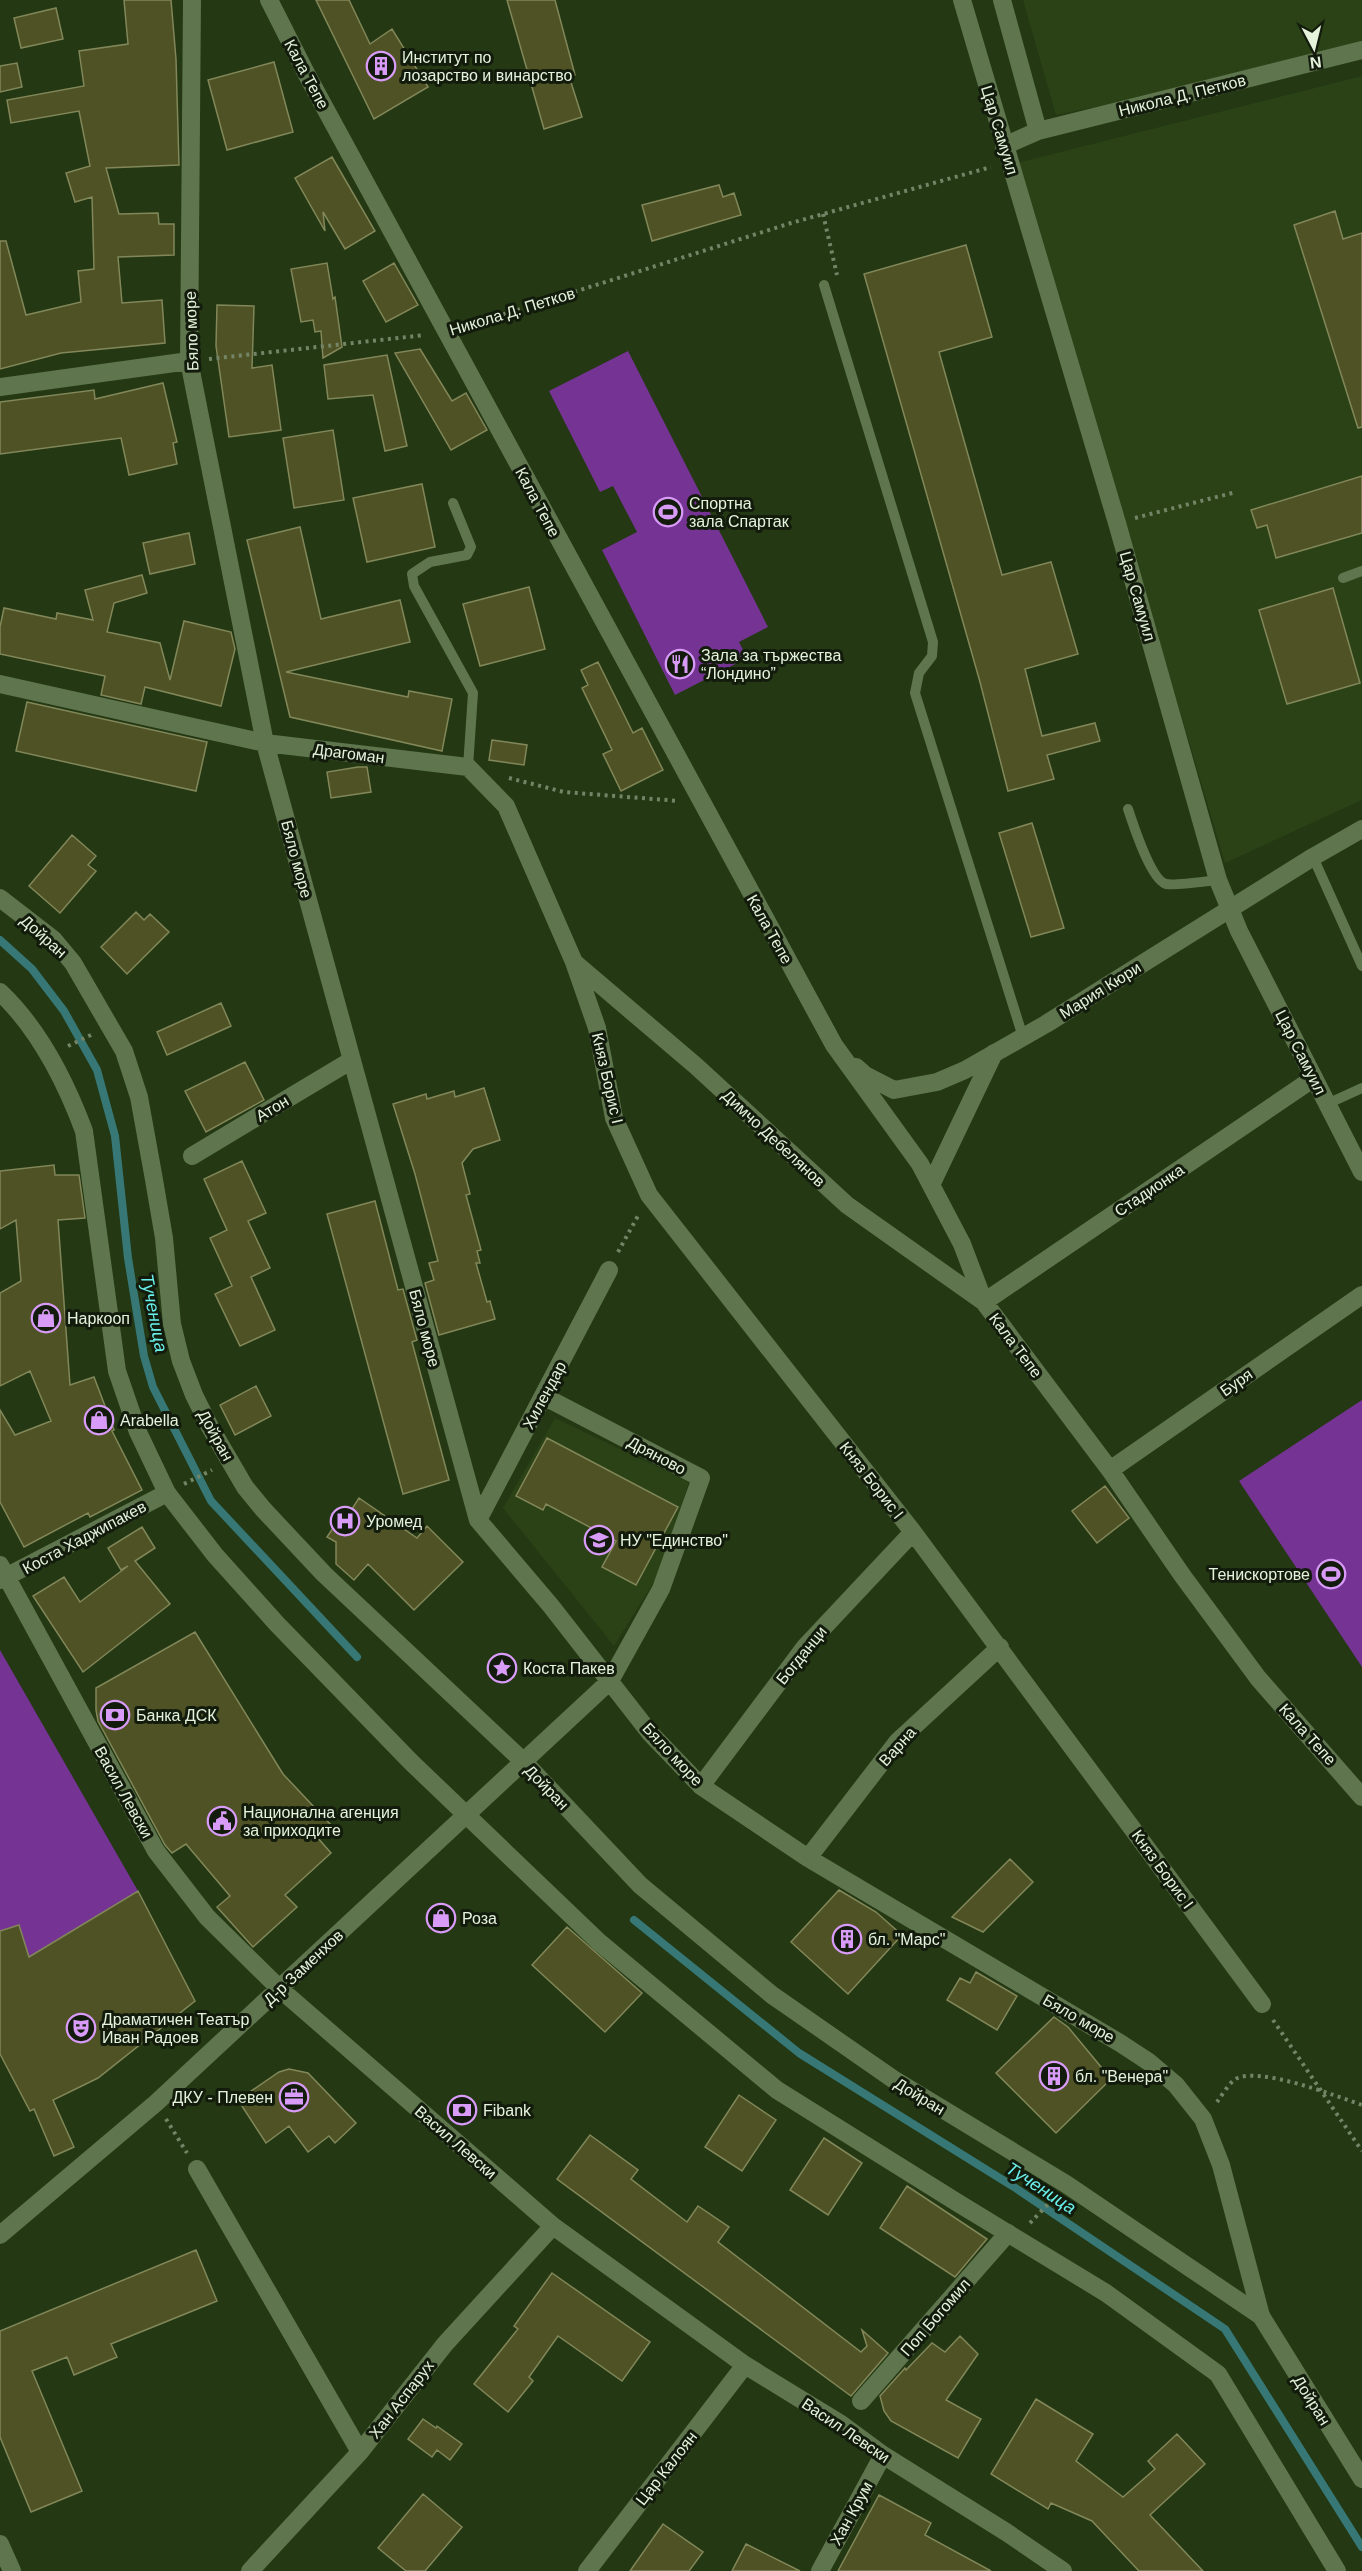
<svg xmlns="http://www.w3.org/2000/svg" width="1362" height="2571" font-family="Arial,sans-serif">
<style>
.built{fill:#2a4216}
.green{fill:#753493}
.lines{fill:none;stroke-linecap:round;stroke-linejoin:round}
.stream{stroke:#377876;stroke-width:8}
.building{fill:#4e5225;stroke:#828759;stroke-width:1.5}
.path{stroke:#738566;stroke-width:4;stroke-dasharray:3 4.5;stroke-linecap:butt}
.lane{stroke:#5e754e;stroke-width:10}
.street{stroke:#5e754e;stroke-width:18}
.secondary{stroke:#5e754e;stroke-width:18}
.labels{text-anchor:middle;stroke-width:6;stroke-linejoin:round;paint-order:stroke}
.poi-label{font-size:16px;fill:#e5f3dc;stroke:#131c0c;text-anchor:start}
.street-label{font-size:16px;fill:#e5f3dc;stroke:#131c0c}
.water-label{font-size:18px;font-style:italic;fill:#69efec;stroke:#131c0c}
</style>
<rect width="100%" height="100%" fill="#233813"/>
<path class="built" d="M1023,0h339v53l-306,62z
M1362,76v724l-137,63 -208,-700z
M555,1418l134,64 -29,90 -46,74 -111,-138z"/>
<path class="green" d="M628,351l140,276 -29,15 8,16 -72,37 -73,-145 35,-18 -24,-46 -13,6 -51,-101z
M1362,1400v267l-123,-186z
M0,1650l138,241 -109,66 -10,-32 -19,6z"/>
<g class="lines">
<path class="stream" d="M0,940l32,29 32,42 33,59 18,66 13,122 16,98 9,31 58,114 146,156
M634,1920l165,133 215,134 211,142 137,218"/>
</g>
<path class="building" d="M124,0h47l5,59 3,106 -73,3 13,46 39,-1 1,11h15v31l-56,2 4,46 40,-3 3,43 -104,10 -61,16v-128h6l20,74 55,-13 -3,-31 16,-2 -2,-72 -17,5 -9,-29 24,-7 -11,-55 -68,12 -4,-23 77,-14 -5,-35 49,-7z
M316,0h33l21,44 22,-15 36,58 -54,32z
M507,0h48l20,75 -6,1 13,41 -38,12z
M56,8l7,31 -42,9 -7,-30z
M274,62l19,70 -66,18 -19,-70z
M17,63l5,24 -22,5v-26z
M332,157l43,74 -30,18 -22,-37 2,19 -30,-53z
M719,185l4,12 11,-4 7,22 -89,26 -10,-36z
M1335,211l8,28 19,-6v194l-4,1 -64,-203z
M966,245l26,92 -53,15 63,223 49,-13 27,92 -53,15 17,67 53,-13 5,18 -53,14 7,24 -46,12 -28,-109 -116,-408z
M327,263l6,36 2,-2 7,50 -19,11 -2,-27 -6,1 -2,-12 -12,2 -10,-53z
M394,263l24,42 -32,17 -23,-41z
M217,305l37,1 -2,62 20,-3 9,65 -52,7 -13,-91z
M420,349l32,52 14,-8 21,37 -36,20 -56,-97z
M387,355l20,91 -22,5 -12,-56 -45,4 -4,-34z
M163,383l14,59 -4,1 4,21 -48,11 -8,-37 -121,16v-52l94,-12 1,9z
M333,430l11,70 -50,8 -11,-70z
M1362,476v57l-86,25 -9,-33 -10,3 -6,-18z
M422,484l13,63 -68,15 -14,-64z
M300,527l21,92 79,-19 10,42 -124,30 122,25 1,-6 43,8 -10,52 -152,-34 -43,-177z
M189,533l6,31 -45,10 -7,-31z
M142,575l5,18 -33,10 -7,29 53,11 10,37 14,-59 47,11 4,17 -14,57 -76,-19 -4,17 -40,-9 4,-19 -105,-22v-27l4,-19 52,11 1,-6 36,7 -8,-30z
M529,587l16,62 -65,17 -17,-62z
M1333,588l27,95 -73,21 -28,-94z
M598,662l35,71 9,-5 21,42 -42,21 -18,-37 9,-4 -30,-62 6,-3 -7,-15z
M27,702l180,40 -11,49 -180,-40z
M492,740l35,5 -3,20 -35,-5z
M358,767h9l4,25 -40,6 -4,-26z
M1032,823l32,105 -33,9 -32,-104z
M72,835l24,21 -8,9 8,6 -36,42 -31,-27z
M136,912l8,8 6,-6 19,18 -42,42 -26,-27z
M221,1003l10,23 -64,29 -10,-23z
M245,1062l19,38 -58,32 -21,-41z
M484,1088l16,52 -27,9 -11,14 8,31 -4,1 15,55 -4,1 3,12h-4l11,39 3,-1 5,18 -56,16 -14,-52 9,-3 -5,-17 9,-2 -23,-87 -22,-70 33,-10 1,5 27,-8 1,6z
M242,1161l24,52 -18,8 22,47 -19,9 24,53 -35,16 -25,-52 17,-8 -22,-48 17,-8 -23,-51z
M54,1165l1,10h24l6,43 -27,2 12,165 24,-8 20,53 -2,1 30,59 -52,27 -2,-4 -64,34 -24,-45v-92l15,25 36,-14 -21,-50 -30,15v-93l21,-12 -5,-61 -16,9v-58z
M375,1201l23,89 5,-1 14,51 -5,2 37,138 -46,14 -76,-280z
M256,1386l15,30 -36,19 -15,-30z
M547,1438l131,69 -42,78 -34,-18 14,-26 -70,-37 -3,6 -27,-14z
M1105,1486l24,32 -32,25 -25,-32z
M359,1498l58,40 10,-12 36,36 -49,48 -46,-46 -14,16 -18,-16v-22l-9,-5 19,-28 4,3z
M142,1527l13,21 -20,13 35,43 -87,68 -50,-76 31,-19 16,25 48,-36 -7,4 -13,-22z
M195,1632l88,142 48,51 -14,12 14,16 -46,42 12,12 -44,40 -36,-40 13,-11 -44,-52 -14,9 -7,-8 -67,-124 -2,-11v-22z
M1010,1859l23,23 -50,50 -31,-15z
M839,1890l37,22 26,23 -54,59 -57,-52z
M138,1891l57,110 -97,77 -45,22 21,47 -20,9 -20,-47 -4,2 -30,-57v-123l19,-6 10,32z
M567,1927l75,66 -37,39 -73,-67z
M976,1972l41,24 -20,34 -50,-30 13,-22 10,5z
M1054,2017l14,10 43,52 -55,54 -60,-60z
M289,2069l19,4 48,50 -21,20 -6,-7 -21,16 -19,-26 -23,17 -28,-43 41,-28z
M739,2095l37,25 -34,51 -37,-24z
M590,2135l48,35 -7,9 56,43 11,-16 31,21 -11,15 143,110 6,-6 -5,-16 26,23 -37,43 -294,-217z
M824,2138l38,25 -34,52 -38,-25z
M907,2186l80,53 -32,38 -75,-49z
M196,2250l21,51 -106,43 6,13 -43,18 -7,-18 -35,14 50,120 -51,21 -31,-75v-106z
M552,2273l98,69 -28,39 -64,-45 -29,41 4,4 -25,31 -34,-28 44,-55 -4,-3z
M960,2336l18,18 -32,46 35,19 -23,39 -67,-37 -7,-10 -4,-15 25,-28 1,2 26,-27 13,9z
M1036,2399l57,35 -17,27 47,36 32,-28 -7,-8 29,-27 28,30 -55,51 53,56h-64l-47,-50 -41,-18 -3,6 -57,-35z
M423,2419l13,9 1,-2 25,18 -12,16 -13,-10 -5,7 -24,-18z
M423,2494l39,33 -37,44h-19l-28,-23z
M879,2495l52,28 -6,12 66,36h-153z
M663,2524l40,28 -14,19h-59z
M746,2544l54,27h-68z"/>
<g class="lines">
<path class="path" d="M823,214l14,61
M467,326l324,-103 200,-56
M209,359l216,-24
M1135,518l101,-26
M509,778l55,14 115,9
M68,1046l23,-11
M618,1252l21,-38
M184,1484l28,-14
M1273,2020l89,131
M1217,2102c5,-7 11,-17 17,-22 21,-16 104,17 128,25
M166,2119l21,34
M1030,2223l22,-23"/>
<path class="lane" d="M824,285l109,357 -1,14 -13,17 -4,20 108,344
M453,503l18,44 -4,8 -37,7 -18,12 2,12 59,107 -5,74
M1343,578l19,-7
M1128,809c5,15 23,71 38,75 10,2 41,-3 52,-4
M1313,857l49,109
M1327,1104l35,-16"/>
<path class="street" d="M192,0l-3,361 76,382 213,777 73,86 99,127 51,53 107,72 312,185 29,19 27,23 27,34 18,46 40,151
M269,0l38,75 527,970 86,119 42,80 22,58 126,168 72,105 76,103 104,119
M1002,0l36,131
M1004,146l34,-15 324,-81
M0,387l189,-26
M0,684l265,59 203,24 38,39 68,156 23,66 17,90 35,77 264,337 349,472
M575,963l121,103 151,139 137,97 330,-224
M856,1067l9,8 29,15 43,-8 28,-12 81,-46 267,-167 49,-28
M192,1156l160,-96
M931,1185l63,-132
M1110,1470l252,-175
M478,1520l131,-250
M0,1565l156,286 51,66 73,72 273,237 192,139 96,59 42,31 123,77 57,39
M0,1580l167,-87
M701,1786l104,-139 108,-115
M808,1858l90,-117 102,-94
M197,2169l163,283
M0,2235l156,-132 454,-422 51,-92 40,-111 -158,-82
M861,2401l147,-168
M250,2571l110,-119 85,-108 108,-118
M587,2571l158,-206
M820,2571l63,-116"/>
<path class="secondary" d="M962,0l155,523 101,357 21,51 123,241
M0,898l53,41 20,24 51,88 15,46 14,77 11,64 8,86 9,37 13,34 16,32 35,60 18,22 61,65 200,188 116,123 132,110 121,84 173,105 195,132 101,163
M0,992c39,37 65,88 84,139l33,240 21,61 29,61 48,62 62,69 134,138 188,180 178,148 181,113 148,90 112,81 119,197
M0,2544l12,27"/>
</g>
<defs>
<g id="building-ring" transform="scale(1.5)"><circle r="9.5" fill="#131c0c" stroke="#d89bf8" stroke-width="1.5"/><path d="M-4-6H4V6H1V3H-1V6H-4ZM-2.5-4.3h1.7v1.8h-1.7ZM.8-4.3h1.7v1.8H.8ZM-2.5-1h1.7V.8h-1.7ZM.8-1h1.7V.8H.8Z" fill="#d89bf8"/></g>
<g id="stadium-ring" transform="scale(1.5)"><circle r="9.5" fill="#131c0c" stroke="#d89bf8" stroke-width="1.5"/><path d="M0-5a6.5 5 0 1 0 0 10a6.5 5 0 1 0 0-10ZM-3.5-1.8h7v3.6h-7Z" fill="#d89bf8"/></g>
<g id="restaurant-ring" transform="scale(1.5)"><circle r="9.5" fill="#131c0c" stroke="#d89bf8" stroke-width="1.5"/><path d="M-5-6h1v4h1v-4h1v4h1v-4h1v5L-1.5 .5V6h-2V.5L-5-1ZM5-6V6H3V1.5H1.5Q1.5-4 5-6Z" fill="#d89bf8"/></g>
<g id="shop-ring" transform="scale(1.5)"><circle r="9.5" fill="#131c0c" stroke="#d89bf8" stroke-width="1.5"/><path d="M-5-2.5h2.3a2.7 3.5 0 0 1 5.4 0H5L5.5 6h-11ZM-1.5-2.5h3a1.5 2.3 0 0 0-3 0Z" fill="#d89bf8"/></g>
<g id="hospital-ring" transform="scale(1.5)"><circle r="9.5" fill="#131c0c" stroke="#d89bf8" stroke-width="1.5"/><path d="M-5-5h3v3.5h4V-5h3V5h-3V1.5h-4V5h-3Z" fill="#d89bf8"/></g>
<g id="school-ring" transform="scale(1.5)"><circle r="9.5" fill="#131c0c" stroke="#d89bf8" stroke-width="1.5"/><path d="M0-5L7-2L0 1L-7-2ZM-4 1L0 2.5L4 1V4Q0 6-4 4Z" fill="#d89bf8"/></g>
<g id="sight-ring" transform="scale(1.5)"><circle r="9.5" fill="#131c0c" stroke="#d89bf8" stroke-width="1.5"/><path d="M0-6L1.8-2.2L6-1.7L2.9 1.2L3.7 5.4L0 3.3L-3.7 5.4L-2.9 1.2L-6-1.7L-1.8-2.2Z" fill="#d89bf8"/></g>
<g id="bank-ring" transform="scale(1.5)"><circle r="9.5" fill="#131c0c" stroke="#d89bf8" stroke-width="1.5"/><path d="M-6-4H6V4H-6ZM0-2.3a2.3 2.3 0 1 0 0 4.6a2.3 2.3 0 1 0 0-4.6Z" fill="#d89bf8"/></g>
<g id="civic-ring" transform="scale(1.5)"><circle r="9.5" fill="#131c0c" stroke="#d89bf8" stroke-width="1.5"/><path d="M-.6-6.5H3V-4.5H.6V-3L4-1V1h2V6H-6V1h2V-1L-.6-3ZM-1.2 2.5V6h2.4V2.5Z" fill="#d89bf8"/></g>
<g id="theatre-ring" transform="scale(1.5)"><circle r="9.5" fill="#131c0c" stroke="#d89bf8" stroke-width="1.5"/><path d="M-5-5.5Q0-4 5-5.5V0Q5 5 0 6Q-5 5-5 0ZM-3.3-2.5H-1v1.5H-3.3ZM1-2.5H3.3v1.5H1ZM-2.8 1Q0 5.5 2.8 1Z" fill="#d89bf8"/></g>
<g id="office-ring" transform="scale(1.5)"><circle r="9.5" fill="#131c0c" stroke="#d89bf8" stroke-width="1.5"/><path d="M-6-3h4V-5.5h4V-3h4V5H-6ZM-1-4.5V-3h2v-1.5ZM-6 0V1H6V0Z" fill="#d89bf8"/></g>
</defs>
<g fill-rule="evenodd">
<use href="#building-ring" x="381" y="66"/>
<use href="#stadium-ring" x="668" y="512"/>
<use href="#restaurant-ring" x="680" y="664"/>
<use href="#shop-ring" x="46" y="1318"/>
<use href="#shop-ring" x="99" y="1420"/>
<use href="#hospital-ring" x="345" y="1521"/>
<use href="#school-ring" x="599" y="1540"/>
<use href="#stadium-ring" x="1331" y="1574"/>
<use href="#sight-ring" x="502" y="1668"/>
<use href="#bank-ring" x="115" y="1715"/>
<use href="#civic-ring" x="222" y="1821"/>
<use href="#shop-ring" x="441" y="1918"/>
<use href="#building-ring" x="847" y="1939"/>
<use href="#theatre-ring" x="81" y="2028"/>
<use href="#building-ring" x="1054" y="2076"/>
<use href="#office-ring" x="294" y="2097"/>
<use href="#bank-ring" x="462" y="2110"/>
</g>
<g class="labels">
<g class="poi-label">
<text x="402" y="63">Институт по<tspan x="402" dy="18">лозарство и винарство</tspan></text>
<text x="689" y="509">Спортна<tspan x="689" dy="18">зала Спартак</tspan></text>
<text x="701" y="661">Зала за тържества<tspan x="701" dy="18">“Лондино”</tspan></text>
<text x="67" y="1324">Наркооп</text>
<text x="120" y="1426">Arabella</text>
<text x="366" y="1527">Уромед</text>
<text x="620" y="1546">НУ "Единство"</text>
<text x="1310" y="1580" text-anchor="end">Тенискортове</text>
<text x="523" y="1674">Коста Пакев</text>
<text x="136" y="1721">Банка ДСК</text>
<text x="243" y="1818">Национална агенция<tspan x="243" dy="18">за приходите</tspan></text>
<text x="462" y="1924">Роза</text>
<text x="868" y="1945">бл. "Марс"</text>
<text x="102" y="2025">Драматичен Театър<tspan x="102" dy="18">Иван Радоев</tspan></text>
<text x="1075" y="2082">бл. "Венера"</text>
<text x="273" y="2103" text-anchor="end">ДКУ - Плевен</text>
<text x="483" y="2116">Fibank</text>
</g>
<g class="street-label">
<text transform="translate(307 74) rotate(62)" y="6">Кала Тепе</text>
<text transform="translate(1182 95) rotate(-14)" y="6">Никола Д. Петков</text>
<text transform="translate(1000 130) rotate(73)" y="6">Цар Самуил</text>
<text transform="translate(512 311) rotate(-17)" y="6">Никола Д. Петков</text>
<text transform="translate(191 331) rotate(-92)" y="6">Бяло море</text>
<text transform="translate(538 502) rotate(62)" y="6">Кала Тепе</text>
<text transform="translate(1138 596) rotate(74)" y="6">Цар Самуил</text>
<text transform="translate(349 753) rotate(7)" y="6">Драгоман</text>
<text transform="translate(297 859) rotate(75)" y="6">Бяло море</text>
<text transform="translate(770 929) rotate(61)" y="6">Кала Тепе</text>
<text transform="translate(44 936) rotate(42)" y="6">Дойран</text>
<text transform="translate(1100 990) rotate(-32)" y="6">Мария Кюри</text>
<text transform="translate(1301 1052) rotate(63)" y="6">Цар Самуил</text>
<text transform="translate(608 1078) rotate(77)" y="6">Княз Борис I</text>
<text transform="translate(272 1108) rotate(-31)" y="6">Атон</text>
<text transform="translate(774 1138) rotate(43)" y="6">Димчо Дебелянов</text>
<text transform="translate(1149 1190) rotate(-34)" y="6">Стадионка</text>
<text transform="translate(425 1328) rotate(75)" y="6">Бяло море</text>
<text transform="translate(1016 1345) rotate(53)" y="6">Кала Тепе</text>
<text transform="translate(1236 1382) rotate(-35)" y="6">Буря</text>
<text transform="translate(544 1395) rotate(-62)" y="6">Хилендар</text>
<text transform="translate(216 1435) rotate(61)" y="6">Дойран</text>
<text transform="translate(657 1455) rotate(28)" y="6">Дряново</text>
<text transform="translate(872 1480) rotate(52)" y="6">Княз Борис I</text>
<text transform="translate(84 1537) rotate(-28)" y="6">Коста Хаджипакев</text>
<text transform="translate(801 1655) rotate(-51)" y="6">Богданци</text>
<text transform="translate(1308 1734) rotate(48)" y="6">Кала Тепе</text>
<text transform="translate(897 1746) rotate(-48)" y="6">Варна</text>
<text transform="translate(673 1754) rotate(47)" y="6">Бяло море</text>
<text transform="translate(547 1787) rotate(46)" y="6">Дойран</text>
<text transform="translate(124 1792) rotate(61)" y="6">Васил Левски</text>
<text transform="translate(1163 1869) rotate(54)" y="6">Княз Борис I</text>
<text transform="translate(303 1967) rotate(-43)" y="6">Д-р Заменхов</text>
<text transform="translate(1079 2018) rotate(30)" y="6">Бяло море</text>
<text transform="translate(920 2096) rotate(31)" y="6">Дойран</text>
<text transform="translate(456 2142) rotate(41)" y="6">Васил Левски</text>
<text transform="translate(935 2317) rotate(-49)" y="6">Поп Богомил</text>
<text transform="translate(401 2399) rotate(-52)" y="6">Хан Аспарух</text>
<text transform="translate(1312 2400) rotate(58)" y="6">Дойран</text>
<text transform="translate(846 2430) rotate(34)" y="6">Васил Левски</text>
<text transform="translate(666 2468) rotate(-52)" y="6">Цар Калоян</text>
<text transform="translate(851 2513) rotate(-61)" y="6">Хан Крум</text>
</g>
<g class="water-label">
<text transform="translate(154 1313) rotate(79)" y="6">Тученица</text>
<text transform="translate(1041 2188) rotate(33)" y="6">Тученица</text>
</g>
</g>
<g transform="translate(1314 48) rotate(173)" stroke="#131c0c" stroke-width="4.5" paint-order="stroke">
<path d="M0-4.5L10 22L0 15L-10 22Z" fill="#e5f3dc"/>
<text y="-9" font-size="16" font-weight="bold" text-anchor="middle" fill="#e5f3dc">N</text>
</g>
</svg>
